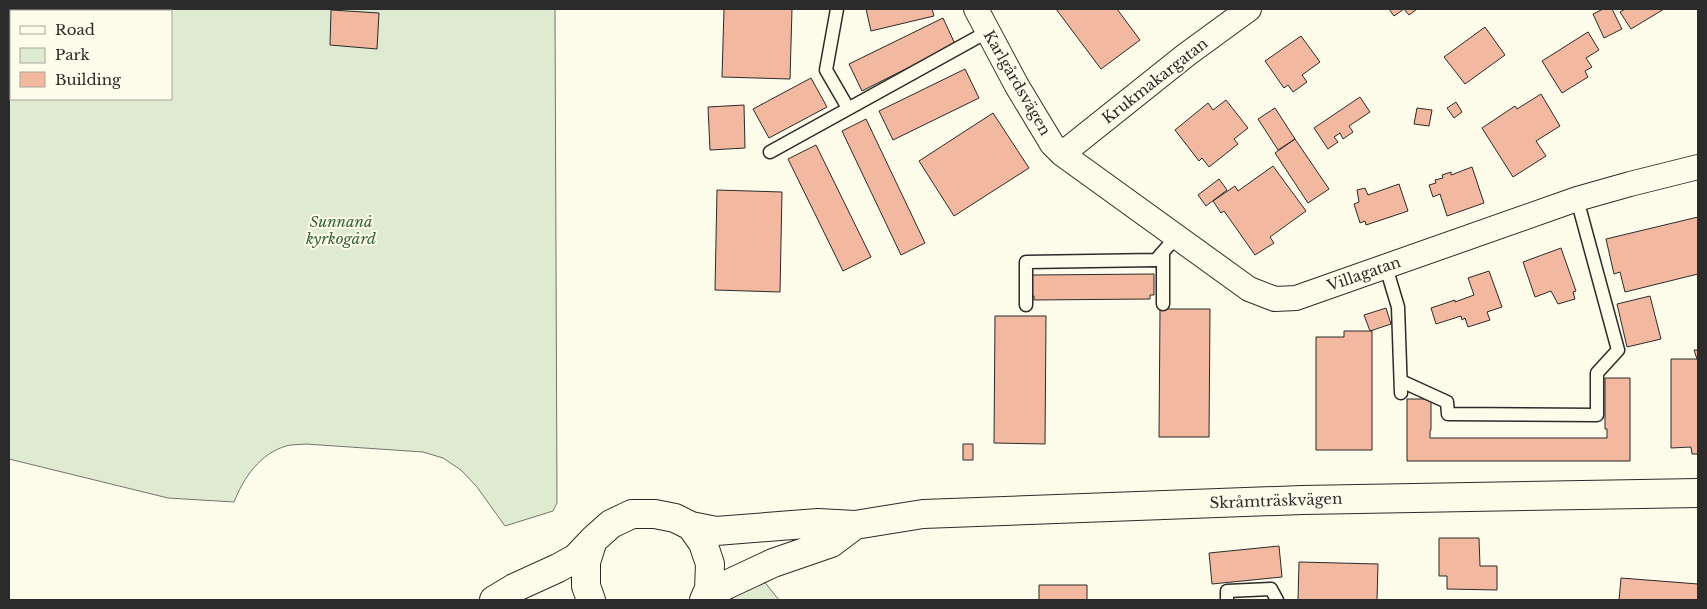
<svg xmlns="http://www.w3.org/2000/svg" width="1707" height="609" font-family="'Libre Baskerville',serif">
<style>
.green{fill:#deebd1;stroke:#74746e;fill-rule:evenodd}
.building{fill:#f2b8a0;stroke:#2b2b2b}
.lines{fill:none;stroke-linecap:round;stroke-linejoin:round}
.service-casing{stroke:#2b2b2b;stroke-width:15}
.minor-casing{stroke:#2b2b2b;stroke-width:26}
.secondary-casing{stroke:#2b2b2b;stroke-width:30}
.service{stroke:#fdfbea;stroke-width:12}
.minor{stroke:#fdfbea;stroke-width:24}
.secondary{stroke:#fdfbea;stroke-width:28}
.labels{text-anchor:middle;stroke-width:4;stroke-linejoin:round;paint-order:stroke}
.street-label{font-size:15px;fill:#2b2b2b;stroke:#fdfbea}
.park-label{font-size:15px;font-style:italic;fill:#34623c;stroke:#fdfbea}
</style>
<rect width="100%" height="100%" fill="#fdfbea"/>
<path class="green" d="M9,9h546l2,494 -4,8 -48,15 -28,-39 -16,-17 -18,-12 -20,-6 -117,-8c-6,1 -14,0 -20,2 -26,8 -42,31 -52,56l-66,-4 -159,-39zM11,11h160v88h-160z
M763,580l16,20h-62z"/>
<path class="building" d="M724,9h68l-2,70 -68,-2z
M866,9h66l2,7 -63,15z
M1056,9h61l23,31 -39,29z
M1389,9h15l-10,7z
M1404,9h13l-8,6z
M1603,9h9l10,20 -18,9 -11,-24z
M1625,9h39l-33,20 -11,-17z
M331,10l48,3 -2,36 -47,-4z
M943,18l12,26 -93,47 -13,-27z
M1485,27l20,28 -40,29 -21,-27z
M1588,32l11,18 -13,8 6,9 -7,4 3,6 -26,16 -20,-32z
M1301,36l19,26 -18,13 5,7 -14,10 -5,-7 -4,3 -19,-27z
M965,69l14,29 -86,42 -14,-29z
M811,78l16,29 -58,31 -16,-29z
M1541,94l19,32 -24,15 10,15 -33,21 -31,-49 33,-22 2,3z
M1360,97l10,15 -21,14 4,6 -10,7 -3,-6 -6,4 4,5 -10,7 -14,-21z
M1226,100l22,28 -14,11 4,5 -29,23 -7,-9 -3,3 -24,-31 33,-27 5,7z
M1456,102l6,10 -8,6 -7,-10z
M744,105l1,43 -35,2 -2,-43z
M1275,108l20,31 -17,11 -20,-31z
M1417,108l15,2 -3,16 -15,-2z
M993,113l36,55 -75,48 -35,-55z
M866,119l59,124 -24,12 -59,-124z
M1295,139l34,50 -21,14 -33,-50z
M816,145l55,112 -28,14 -55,-112z
M1273,166l33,45 -36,26 4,6 -19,12 -31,-44 -3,2 -8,-12 22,-15 3,5z
M1472,167l12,36 -37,13 -7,-22 -7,3 -4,-12 7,-2 -1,-3 8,-2 -1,-3 9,-3v3z
M1219,179l8,11 -21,16 -8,-11z
M1399,184l9,27 -42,14 -1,-4 -5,2 -6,-19 5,-2 -2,-12 8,-2 3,7z
M717,190l65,2 -2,100 -65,-2z
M1698,217v57l-73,18 -5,-20 -6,2 -8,-35z
M1561,248l15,43 -3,1 2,7 -17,5 -7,-13 -16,6 -12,-35z
M1489,271l13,36 -15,5 3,8 -22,7 -3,-9 -3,2 -1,-4 -25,8 -5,-16 24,-8v2l19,-7 -6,-17z
M1154,274v21h-4v4l-116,1v-4h-2v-21z
M1650,296l11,43 -34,8 -10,-43z
M1386,308l5,16 -21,7 -6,-16z
M1160,309h50l-1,128h-50z
M995,316h51l-1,128 -51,-1z
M1344,331h28v119h-56v-113h28z
M1694,350h4v104h-6l-1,-7 -20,1v-89h26z
M1605,378h25v83h-223v-62h24v31h-1v8h177v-9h-2z
M963,444h10v16h-10z
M1439,538h40l1,28h17v24l-50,-1v-13h-8z
M1279,546l3,31 -70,7 -3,-31z
M1299,562l79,2 -1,36h-79z
M1621,578l77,6v16h-79z
M1039,585h48v15h-48z"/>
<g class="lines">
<g class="service-casing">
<path id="service" d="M837,9l-11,61 22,38
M770,152l217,-120
M1386,267l12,40 3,86
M1163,304v-52
M1026,305v-43l130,-2 20,-23
M1401,381l46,21 1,12 149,1v-42l21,-23 -41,-151
M1227,600v-9l44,-2 6,11"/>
</g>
<g class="minor-casing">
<path id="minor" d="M976,9l41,77 35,58 10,10 187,135 26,10 21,-1 281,-99 53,-15 68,-17
M1062,154l124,-99 63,-46"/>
</g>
<g class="secondary-casing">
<path id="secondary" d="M691,526l25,5 102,-8 37,2 68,-11 379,-14 396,-7
M706,596l20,-11 47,-22 58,-20 24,-18
M494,600l20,-12 44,-20 18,-10 17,-18
M591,600l-5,-14v-24l7,-22 18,-16 21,-10h23l20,4 16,8 12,17 7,21 -1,25 -5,11"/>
</g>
<use href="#service" class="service"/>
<use href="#minor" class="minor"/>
<use href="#secondary" class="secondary"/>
</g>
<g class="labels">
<g class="street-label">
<text transform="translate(1155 81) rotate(-38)" y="5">Krukmakargatan</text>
<text transform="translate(1017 83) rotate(60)" y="5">Karlgårdsvägen</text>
<text transform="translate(1364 274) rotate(-19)" y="5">Villagatan</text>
<text transform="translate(1276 501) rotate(-2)" y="5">Skråmträskvägen</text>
</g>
<g class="park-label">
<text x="341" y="227">Sunnanå<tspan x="341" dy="17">kyrkogård</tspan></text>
</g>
</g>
<rect width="1707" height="609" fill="none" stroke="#2b2b2b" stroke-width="20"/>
<rect x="10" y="10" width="162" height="90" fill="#fdfbea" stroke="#a9a89e"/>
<rect x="20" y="26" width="25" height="8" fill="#fdfbea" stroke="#a9a89e"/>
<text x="55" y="35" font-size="15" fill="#2b2b2b">Road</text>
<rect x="20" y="48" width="25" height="15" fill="#deebd1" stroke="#a9a89e"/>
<text x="55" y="60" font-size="15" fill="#2b2b2b">Park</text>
<rect x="20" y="72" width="25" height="15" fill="#f2b8a0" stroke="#a9a89e"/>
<text x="55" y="85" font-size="15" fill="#2b2b2b">Building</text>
</svg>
